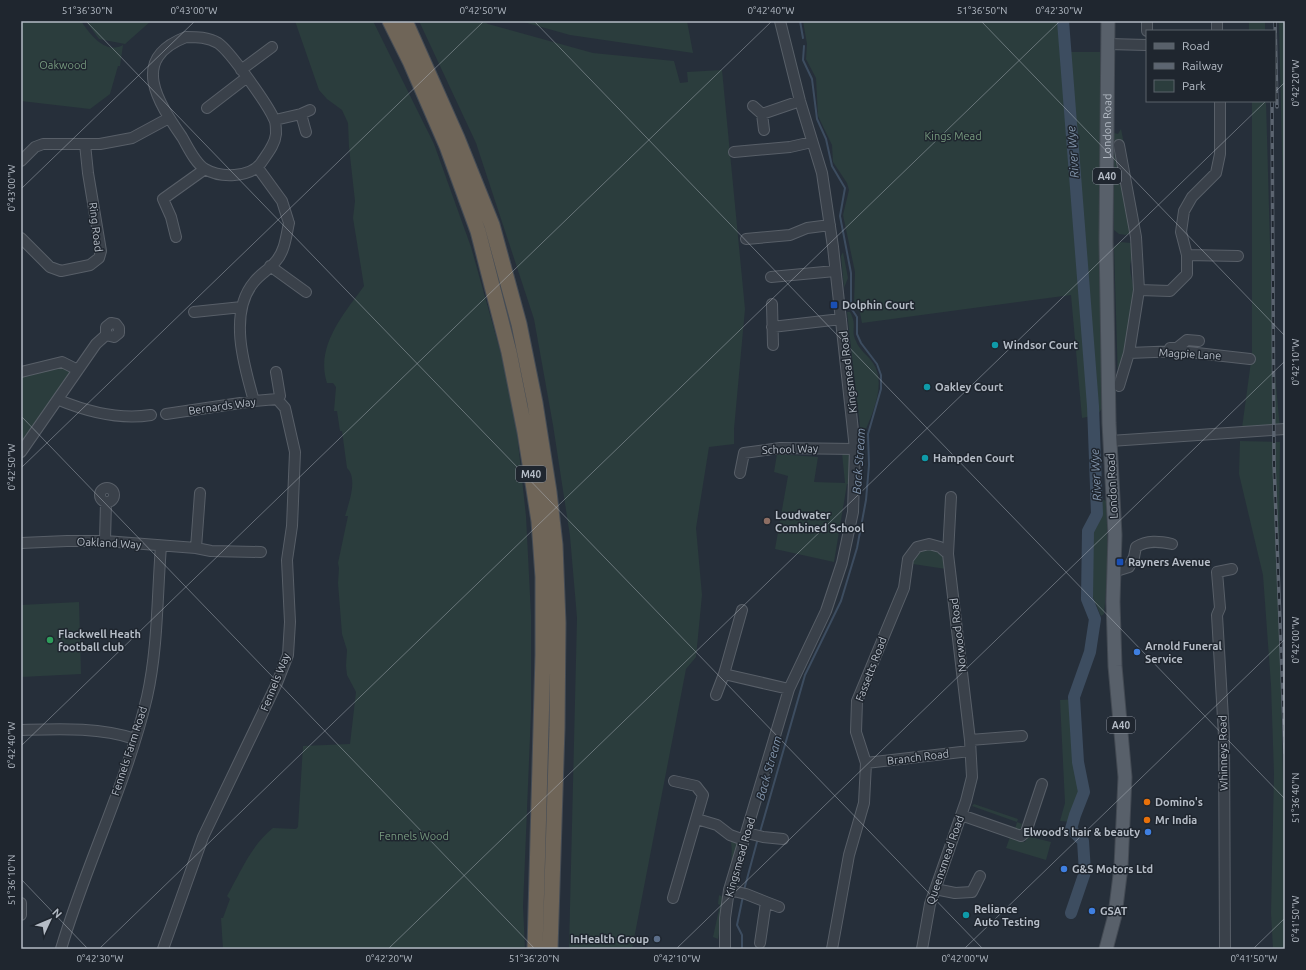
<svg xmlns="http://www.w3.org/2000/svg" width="1306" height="970" font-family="Ubuntu,sans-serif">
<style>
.green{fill:#2b3d3d}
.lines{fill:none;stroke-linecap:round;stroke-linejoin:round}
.stream{stroke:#3d4d60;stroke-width:2}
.river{stroke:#3d4d60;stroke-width:12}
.minor-casing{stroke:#585f68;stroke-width:12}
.major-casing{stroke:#434a53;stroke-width:15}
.highway-casing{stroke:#454c55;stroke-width:17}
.minor{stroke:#3a414a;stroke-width:10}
.major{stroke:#58606a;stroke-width:13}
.highway{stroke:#6f6558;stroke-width:15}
.rail-casing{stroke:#5c6571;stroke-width:3.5}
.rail{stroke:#1f262f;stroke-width:2;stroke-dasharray:6;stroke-linecap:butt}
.ticks{fill:none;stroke:#b5bcc6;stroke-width:1;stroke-opacity:0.45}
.transit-dot{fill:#1a4fb4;stroke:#1f262f;stroke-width:1.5}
.culture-dot{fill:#0f9aa8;stroke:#1f262f;stroke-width:1.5}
.education-dot{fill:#8d6e63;stroke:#1f262f;stroke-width:1.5}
.leisure-dot{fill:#2e9e5b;stroke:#1f262f;stroke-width:1.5}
.shop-dot{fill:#3f7fe0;stroke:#1f262f;stroke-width:1.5}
.food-dot{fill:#e8710a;stroke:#1f262f;stroke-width:1.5}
.service-dot{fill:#5c6f8a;stroke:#1f262f;stroke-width:1.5}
.labels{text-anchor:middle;stroke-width:3;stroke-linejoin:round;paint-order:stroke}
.shield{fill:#1f262f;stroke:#888f99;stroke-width:1}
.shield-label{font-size:10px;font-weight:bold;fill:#b5bcc6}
.park-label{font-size:11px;fill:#76997e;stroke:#1f262f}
.street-label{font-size:11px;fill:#b5bcc6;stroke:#1f262f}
.poi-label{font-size:11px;font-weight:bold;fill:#b5bcc6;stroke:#1f262f;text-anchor:start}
.water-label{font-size:12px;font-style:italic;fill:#8093aa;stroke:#1f262f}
.neatline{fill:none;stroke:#b5bcc6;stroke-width:1.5}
.ticks-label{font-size:10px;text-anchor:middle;fill:#b5bcc6}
</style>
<rect width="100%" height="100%" fill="#262f3a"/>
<path class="green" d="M21,21h60c9,13 24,34 42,24l-3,21h-2l-8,28 -20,15 -69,-8z
M86,21h65l-26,23 -26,-5z
M295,21h78l61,123 37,103 30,107 14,61 11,101 5,99v97l-8,195 2,42h-302l-2,-31h2l7,-19 -3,-3c13,-23 25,-52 46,-68l23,1 2,-2 5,-81 47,-2 6,-52 -9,-17 -1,-9 1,-16 -5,-16 -4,-51 1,-15 -1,-5 10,-47h-3c4,-13 13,-38 2,-48l-5,-37h-2l-3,-20h-3l2,-24 -3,-4h-6c-12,-37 17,-69 37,-97l-11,-68 2,-17 -6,-54 -1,-24 -6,-13 -15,-11 -8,-9z
M419,21h64l5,3 105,29 81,8 6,22 8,-1 -1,-10 35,-2 23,239 -11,120v15l-25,3 -13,81 6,67 -6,62 -10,12 -54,280h-63l8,-331 -7,-82 -17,-111 -19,-106 -58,-176z
M520,21h167l6,32 -123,-18z
M803,21h256l33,395 -10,2 -11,-123 -209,28 -2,-10 -6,-9 1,-32 -12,-57 6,-25 -2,-7 -14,-21 -1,-17 -14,-29 -2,-38 -10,-19 1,-15z
M1249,21h16v10h-16z
M1279,21h6v250l-1,-30z
M1070,52h30l3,67 2,257 -3,32 -3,5z
M1252,101h14l7,251 7,77 -38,-1 10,-74z
M1121,129l3,15h-6l15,87 -7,4 -7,-1 -5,-4v-97l4,1z
M1120,242l11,1c7,8 0,14 -1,23 0,9 4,19 4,28 2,30 -8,59 -16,87l-4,-134z
M843,252l5,26 -4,10 -3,-32z
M847,312h3c8,14 0,18 6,29 3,9 12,14 17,22 14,21 -1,51 -9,71l-3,1z
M65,363l6,9 -50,73v-72z
M1240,441l40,1c-3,169 5,338 5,507h-12l-2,-36 3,-139 -3,-89 -8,-110 -24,-101z
M842,453h8l-1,31h-2l-13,78 -59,-13 13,-73 -14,-4 3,-18 41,3 -4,25 31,1z
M1102,499l4,2c2,38 2,76 -2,113l-3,2 -9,-21 1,-68 1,-5 7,-7z
M933,548l10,7 3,14 -33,-5c1,-12 10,-14 20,-16z
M79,602l2,72 -60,3v-72z
M1078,699c-1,16 -6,48 -1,63 4,13 17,22 6,36l1,3 -13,21 -11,-1 5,-18 -5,-103z
M974,804l44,15 -1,3 5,2 -2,6 -5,-1 2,-7 -45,-16z
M1027,836l24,6 -5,18 -40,-12 4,-11 15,5z
M730,837l8,4 1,5 -12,44 -9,49 -5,-2 7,-32 -2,-1 1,-9 4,2c5,-20 12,-40 7,-60z"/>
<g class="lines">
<path class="stream" d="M800,21l3,17
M760,832l45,-157 36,-74 16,-53 9,-48 3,-35 -1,-31 13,-45v-14l-4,-11 -16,-21 -4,-9v-17l-6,-9v-35l-11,-57 5,-28 -13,-22 -6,-27 -9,-20 -5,-40 -9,-19 1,-14
M744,890l14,-52
M742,949v-14l-5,-10 6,-29"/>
<path class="river" d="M1063,21l30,385 4,108 -9,17 -1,68 8,20 -5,33 -16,45 4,65 6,30 -9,23 -4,14 12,12 2,31 -14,41"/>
<g class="minor-casing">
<path id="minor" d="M1147,21v10
M1217,21v10
M186,37c11,0 22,0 32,6 12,8 50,62 56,76 2,3 2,10 2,15 -1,11 -9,20 -15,29 -11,15 -41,15 -56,6 -10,-6 -17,-22 -23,-32 -24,-35 -53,-78 4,-100z
M1108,44l39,1
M241,70l31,-23
M753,106l9,8 38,-13
M207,108l39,-30
M301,114l5,18
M762,114l2,16
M275,120l26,-6 9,-4
M734,152l56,-5 22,-5
M21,161l14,-14 8,-3h57l32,-6 37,-20
M258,168l24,33 6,19
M176,237l-5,-20 -8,-18 42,-30
M21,238l29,29 11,4 29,-6 9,-7 2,-7 -13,-78 -3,-29
M746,239l44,-4 17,-7 23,-3
M1187,255l51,1
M270,266l36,26
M771,277l64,-6
M1139,290l31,1 17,-17v-19l-6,-23 3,-21 8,-14 24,-24 4,-19v-53
M772,304l1,41
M194,312l48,-5
M772,327l69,-8
M1170,348h7l10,-8 12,1
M1129,353l50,-2 71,8
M21,372l41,-10 16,8
M276,372l4,24 -3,3
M1119,386l10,-33 10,-63 -3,-53 -17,-92
M59,400c29,12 61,20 92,15
M254,401c-10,-35 -26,-88 0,-119 6,-8 16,-13 22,-21 9,-10 10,-25 13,-38
M166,414l88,-13 23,-2
M1110,441l175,-12
M21,452l75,-108 10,-9v-8l5,-4 5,1 3,4v5l-5,4 -8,-2
M740,473l4,-20 36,-5 75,1
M100 495a7 7 0 1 1 14 0a7 7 0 1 1-14 0Z
M105,541l1,-39
M21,543l46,-2h38l91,7 15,3 50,1
M196,548l4,-55
M1113,572l16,-5 5,-10 2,-10c11,-7 23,-6 36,-3
M742,610l-18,64 65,15
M716,695l8,-21
M21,730c38,-1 78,-3 114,9
M970,740l52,-4
M866,763l104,-12
M961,815l60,21 5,-4 16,-48
M697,819l20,6 13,10 14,5
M747,833l16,4 20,2
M935,889l20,4 17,-1 8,-16
M729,890l17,4 20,8 -6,41
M673,898l30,-103 -7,-9 -22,-5
M766,902l13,5
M21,903v12
M61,949c25,-85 66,-166 86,-252 11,-49 10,-101 14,-151
M163,949l40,-112 74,-154 11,-28 2,-33 -3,-62 5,-34 3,-74 -10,-44 -8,-9
M725,949v-31l4,-28 60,-201 37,-78 16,-48 11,-51 2,-63 -22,-202 -11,-74 -22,-72 -20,-80
M832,949l17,-94 15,-52 2,-40 -10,-31 1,-31 47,-113 4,-29 9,-12 12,-3 11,3 8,7
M922,949l8,-45 36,-103 6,-24 -2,-37 -22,-186 3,-57
M1225,949l-1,-213 -7,-121 3,-7 -3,-36 15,-3"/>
</g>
<g class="major-casing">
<g id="major">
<path id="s1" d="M1106,949l9,-34 6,-48 4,-90 -10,-111 -2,-64 2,-67 -6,-112 -3,-183 2,-219"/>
</g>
</g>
<g class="highway-casing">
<path id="highway" d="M390,21l21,42 36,83 31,85 31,121 16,80 14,89 4,56v78l-8,294
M405,21l52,117 35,87 27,99 16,79 14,89 6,53 3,78 -1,105 -7,221"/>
</g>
<use href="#minor" class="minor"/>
<use href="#major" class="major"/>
<use href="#highway" class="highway"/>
<g class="rail-casing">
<path id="rail" d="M1275,21l2,86
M1272,101l2,362 11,290"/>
</g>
<use href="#rail" class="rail"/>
</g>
<path class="ticks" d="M86,21l897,928M534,21l751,778M981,21l304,315M1275,92l10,-10M21,189l174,-168M21,416l514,533M21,468l463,-447M21,746l751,-725M21,879l67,70M99,949l961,-928M388,949l878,-848M676,949l609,-588M964,949l321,-310M1253,949l32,-31"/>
<g class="transit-dot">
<rect x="830" y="301" width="8" height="8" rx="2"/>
<rect x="1116" y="558" width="8" height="8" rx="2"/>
</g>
<g class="culture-dot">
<circle cx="995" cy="345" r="4"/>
<circle cx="927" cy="387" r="4"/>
<circle cx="925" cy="458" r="4"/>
<circle cx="966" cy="915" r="4"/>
</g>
<circle class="education-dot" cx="767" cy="521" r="4"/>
<circle class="leisure-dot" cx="50" cy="640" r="4"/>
<g class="shop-dot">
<circle cx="1137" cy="652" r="4"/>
<circle cx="1148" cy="832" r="4"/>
<circle cx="1064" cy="869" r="4"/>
<circle cx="1092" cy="911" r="4"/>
</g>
<g class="food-dot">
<circle cx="1147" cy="802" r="4"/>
<circle cx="1147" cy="820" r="4"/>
</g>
<circle class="service-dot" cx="657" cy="939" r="4"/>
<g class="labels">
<g class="shield">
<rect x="1093" y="168" width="28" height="16" rx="3"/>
<rect x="516" y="466" width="30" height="16" rx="3"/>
<rect x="1107" y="717" width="28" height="16" rx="3"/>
</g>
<g class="shield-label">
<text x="1107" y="180">A40</text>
<text x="531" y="478">M40</text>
<text x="1121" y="729">A40</text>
</g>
<g class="park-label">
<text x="63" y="69">Oakwood</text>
<text x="953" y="140">Kings Mead</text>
<text x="414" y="840">Fennels Wood</text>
</g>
<g class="street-label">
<text dy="4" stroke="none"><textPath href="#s1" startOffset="825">London Road</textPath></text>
<text transform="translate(96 227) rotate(83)" y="4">Ring Road</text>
<text transform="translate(1190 354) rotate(3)" y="4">Magpie Lane</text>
<text transform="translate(848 372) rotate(-97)" y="4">Kingsmead Road</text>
<text transform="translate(222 406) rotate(-8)" y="4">Bernards Way</text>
<text transform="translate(790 449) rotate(-2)" y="4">School Way</text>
<text transform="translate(1112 486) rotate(-93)" y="4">London Road</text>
<text transform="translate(109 543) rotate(3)" y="4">Oakland Way</text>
<text transform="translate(958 635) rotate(-97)" y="4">Norwood Road</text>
<text transform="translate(871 669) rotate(-69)" y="4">Fassetts Road</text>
<text transform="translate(275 682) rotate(-68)" y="4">Fennels Way</text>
<text transform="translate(129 751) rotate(-72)" y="4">Fennels Farm Road</text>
<text transform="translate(1223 753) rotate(-91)" y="4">Whinneys Road</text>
<text transform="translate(918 757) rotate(-7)" y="4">Branch Road</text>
<text transform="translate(740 857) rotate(-74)" y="4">Kingsmead Road</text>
<text transform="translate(945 860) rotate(-71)" y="4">Queensmead Road</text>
</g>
<g class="poi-label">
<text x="842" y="309">Dolphin Court</text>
<text x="1003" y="349">Windsor Court</text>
<text x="935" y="391">Oakley Court</text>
<text x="933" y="462">Hampden Court</text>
<text x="775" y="519">Loudwater<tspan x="775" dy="13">Combined School</tspan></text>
<text x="1128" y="566">Rayners Avenue</text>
<text x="58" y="638">Flackwell Heath<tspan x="58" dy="13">football club</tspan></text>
<text x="1145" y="650">Arnold Funeral<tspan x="1145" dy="13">Service</tspan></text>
<text x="1155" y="806">Domino's</text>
<text x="1155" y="824">Mr India</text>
<text x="1140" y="836" text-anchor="end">Elwood’s hair &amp; beauty</text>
<text x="1072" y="873">G&amp;S Motors Ltd</text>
<text x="974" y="913">Reliance<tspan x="974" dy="13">Auto Testing</tspan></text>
<text x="1100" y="915">GSAT</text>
<text x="649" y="943" text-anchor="end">InHealth Group</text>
</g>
<g class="water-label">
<text transform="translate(1073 152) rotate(-94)" y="4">River Wye</text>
<text transform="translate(859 461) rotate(-86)" y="4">Back Stream</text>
<text transform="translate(1096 475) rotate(-93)" y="4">River Wye</text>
<text transform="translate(769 768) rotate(-74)" y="4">Back Stream</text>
</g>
</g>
<rect width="1306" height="970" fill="none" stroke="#1f262f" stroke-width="44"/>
<rect x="1146" y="30" width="130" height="72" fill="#1f262f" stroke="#5b626b"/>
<rect x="1154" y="43" width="20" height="6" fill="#58606a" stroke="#5b626b"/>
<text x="1182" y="50" font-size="12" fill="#b5bcc6">Road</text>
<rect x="1154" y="63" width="20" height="6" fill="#5c6571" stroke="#5b626b"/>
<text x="1182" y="70" font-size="12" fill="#b5bcc6">Railway</text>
<rect x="1154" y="80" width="20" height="12" fill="#2b3d3d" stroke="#5b626b"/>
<text x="1182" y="90" font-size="12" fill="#b5bcc6">Park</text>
<g transform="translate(50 920) rotate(46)" stroke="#1f262f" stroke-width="3" paint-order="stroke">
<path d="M0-3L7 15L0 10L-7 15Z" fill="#b5bcc6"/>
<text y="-6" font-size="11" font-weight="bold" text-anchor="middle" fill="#b5bcc6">N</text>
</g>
<rect x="22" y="22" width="1262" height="926" class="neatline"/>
<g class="ticks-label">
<text x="87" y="14">51°36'30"N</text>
<text x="194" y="14">0°43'00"W</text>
<text x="483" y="14">0°42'50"W</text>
<text x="771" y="14">0°42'40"W</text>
<text x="982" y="14">51°36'50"N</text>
<text x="1059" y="14">0°42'30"W</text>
<text transform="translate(1295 83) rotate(-90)" y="4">0°42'20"W</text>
<text transform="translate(11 188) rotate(-90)" y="4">0°43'00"W</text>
<text transform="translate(1295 362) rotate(-90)" y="4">0°42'10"W</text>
<text transform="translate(11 467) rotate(-90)" y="4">0°42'50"W</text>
<text transform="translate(1295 640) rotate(-90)" y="4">0°42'00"W</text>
<text transform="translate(11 745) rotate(-90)" y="4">0°42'40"W</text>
<text transform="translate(1295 798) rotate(-90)" y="4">51°36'40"N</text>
<text transform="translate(11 880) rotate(-90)" y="4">51°36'10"N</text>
<text transform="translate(1295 919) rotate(-90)" y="4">0°41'50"W</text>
<text x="100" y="962">0°42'30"W</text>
<text x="389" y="962">0°42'20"W</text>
<text x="534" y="962">51°36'20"N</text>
<text x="677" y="962">0°42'10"W</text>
<text x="965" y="962">0°42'00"W</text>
<text x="1254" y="962">0°41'50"W</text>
</g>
</svg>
